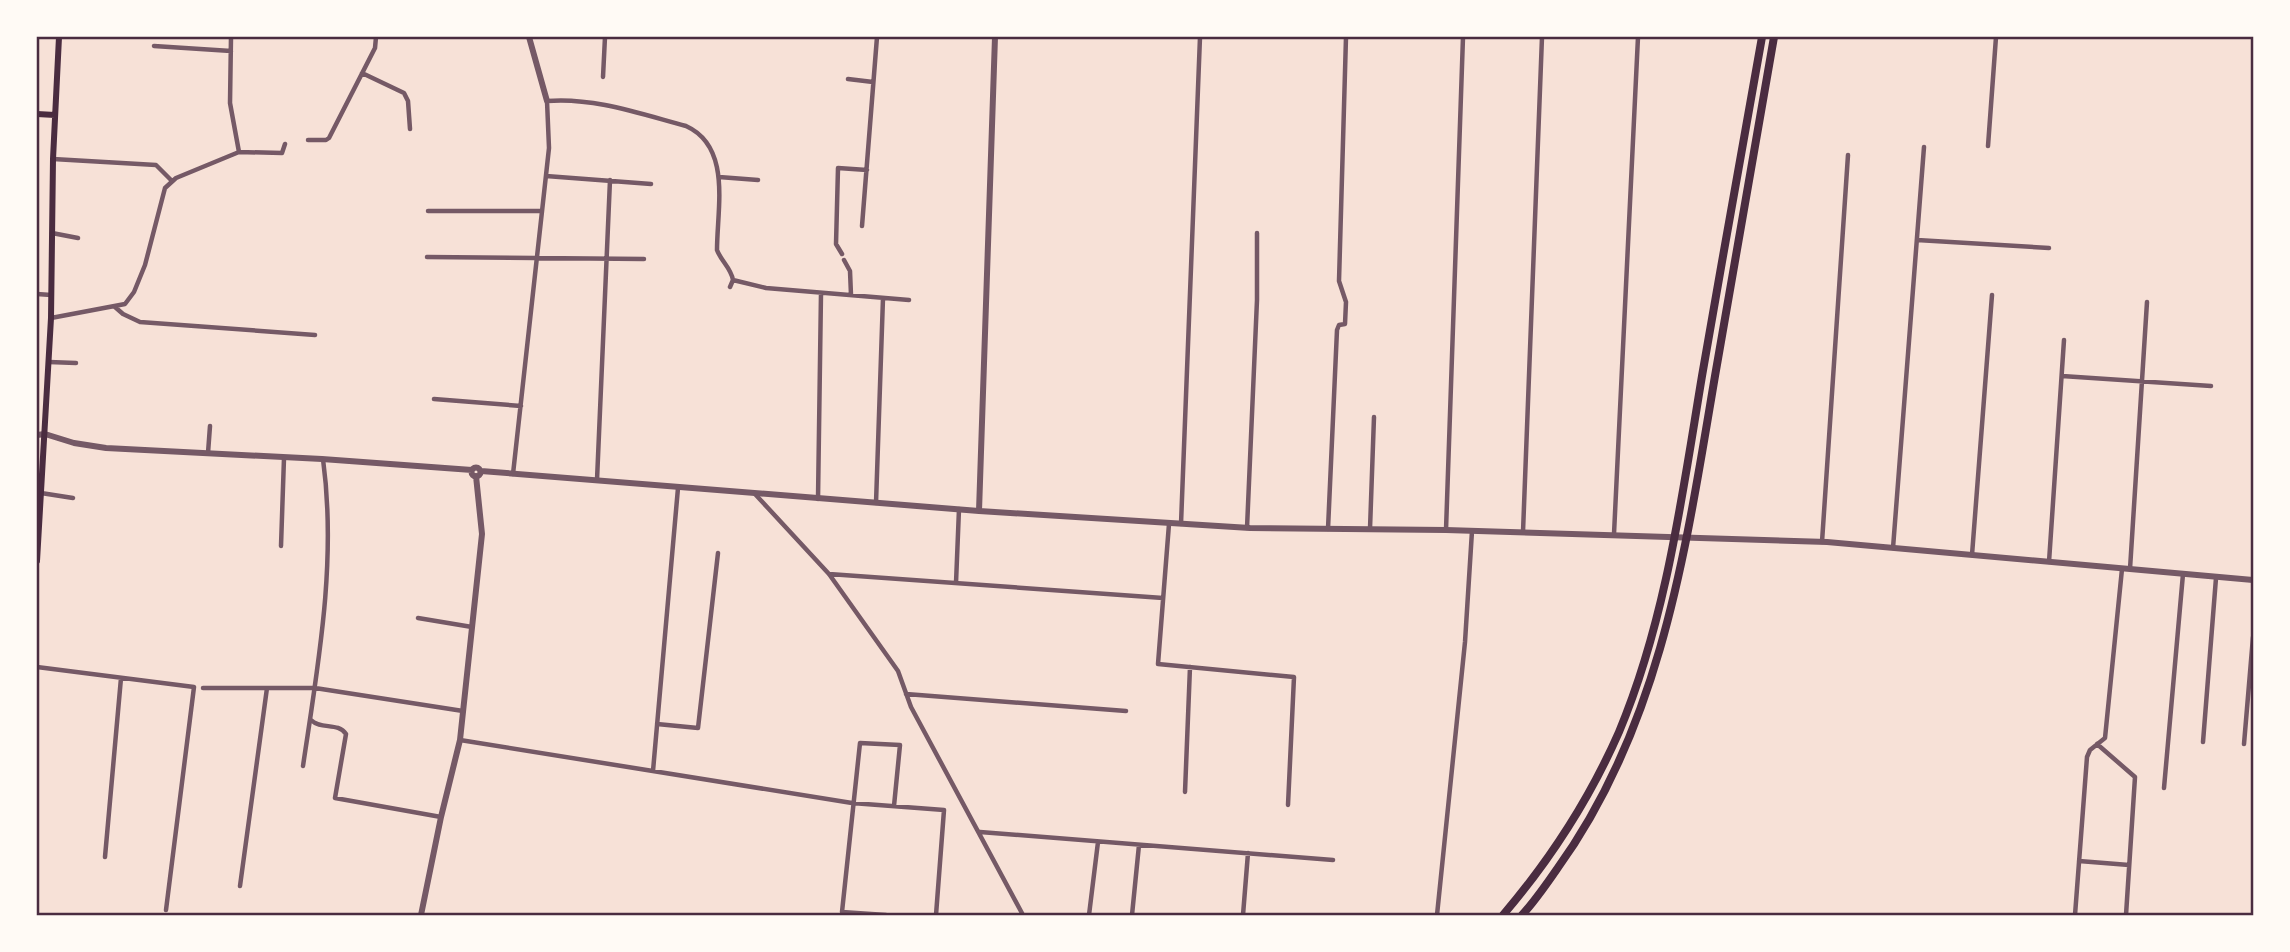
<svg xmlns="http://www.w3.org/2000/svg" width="2290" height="952" font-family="'Golos Text',sans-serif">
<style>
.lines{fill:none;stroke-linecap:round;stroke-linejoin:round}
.minor{stroke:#755966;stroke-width:4.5}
.tertiary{stroke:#755966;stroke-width:6}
.secondary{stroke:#4a2c40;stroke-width:6}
.trunk{stroke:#4a2c40;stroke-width:8}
.neatline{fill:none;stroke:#4a2c40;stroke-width:2.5}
</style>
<rect width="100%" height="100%" fill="#f7e1d7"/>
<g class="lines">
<path class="minor" d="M231,37l-1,66 9,49
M154,46l77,5
M362,73l42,20 4,8 2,28
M603,77l2,-40
M848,79l25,3
M308,140h18l3,-2 46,-90 1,-11
M1988,146l8,-109
M53,159l103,6 16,16
M546,176l105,8
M719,177l39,3
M428,211h114
M862,226l15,-189
M52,233l26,5
M1917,240l132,8
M842,254l-6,-10 2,-76 29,2
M427,257l217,2
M844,260l6,11 1,24
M733,280l33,8 143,12
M37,294l14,1
M115,307l8,7 17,8 175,13
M51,318l74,-14 9,-12 11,-27 20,-77 11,-10 63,-26 43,1 3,-9
M49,362l27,1
M2062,376l149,10
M434,399l87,7
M208,453l2,-27
M513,474l36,-326 -2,-47c46,-4 94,13 139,25 46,21 31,82 31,124 4,11 14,18 16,30l-3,7
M597,480l13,-300
M41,493l32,5
M755,494l74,80 69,97 13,36 112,208
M818,499l3,-206
M876,503l7,-205
M1169,524l-11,140 136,13 -6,128
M1181,524l19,-487
M1247,528l10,-228v-67
M1328,529l9,-199 2,-5 6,-1 1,-22 -7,-21 7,-244
M1370,529l4,-112
M1446,530l17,-493
M1523,532l19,-495
M1614,534l24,-497
M1822,542l26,-387
M281,546l3,-88
M1893,548l31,-401
M1972,555l20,-260
M2049,562l15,-222
M2130,569l17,-267
M829,574l334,24
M956,583l3,-74
M418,618l54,9
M37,667l157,20 -28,223
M203,688h112l148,23
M906,694l220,17
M311,720c10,10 27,2 35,14l-11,64 106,19
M657,724l41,4 20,-175
M460,740l392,63 92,7 -8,105
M2203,742l13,-164
M2097,744l38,33 -9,138
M2244,744l9,-107
M303,766c15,-101 34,-204 20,-307
M653,771l25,-283
M2164,788l19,-214
M1185,792l5,-125
M980,832l353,28
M105,857l16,-179
M2079,861l50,4
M240,886l27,-198
M886,915l-44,-3 18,-169 40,2 -6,61
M1089,915l9,-73
M1132,915l7,-70
M1243,915l5,-62
M1437,915l28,-273 7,-111
M2075,915l12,-158 3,-7 15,-12 17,-169"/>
<path class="tertiary" d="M529,37l18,64
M37,435l8,-1 29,9 32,5 216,11 150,11
M471.5 472a4.5 4.5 0 1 1 9 0a4.5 4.5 0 1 1-9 0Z
M481,471l498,40 271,17 196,2 381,12 426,38
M979,511l16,-474
M421,915l20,-98 19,-77 22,-206 -6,-58"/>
<path class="secondary" d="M37,114l18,1
M37,561l14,-243 2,-159 6,-122"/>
<path class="trunk" d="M1503,915c47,-55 87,-117 116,-183 47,-112 63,-236 83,-356 20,-113 39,-226 60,-339
M1522,915c13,-14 24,-30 35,-46 105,-145 129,-322 158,-493 19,-113 39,-226 59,-339"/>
</g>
<rect width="2290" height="952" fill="none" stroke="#fffaf5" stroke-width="77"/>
<rect x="38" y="38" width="2214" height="876" class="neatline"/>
</svg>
